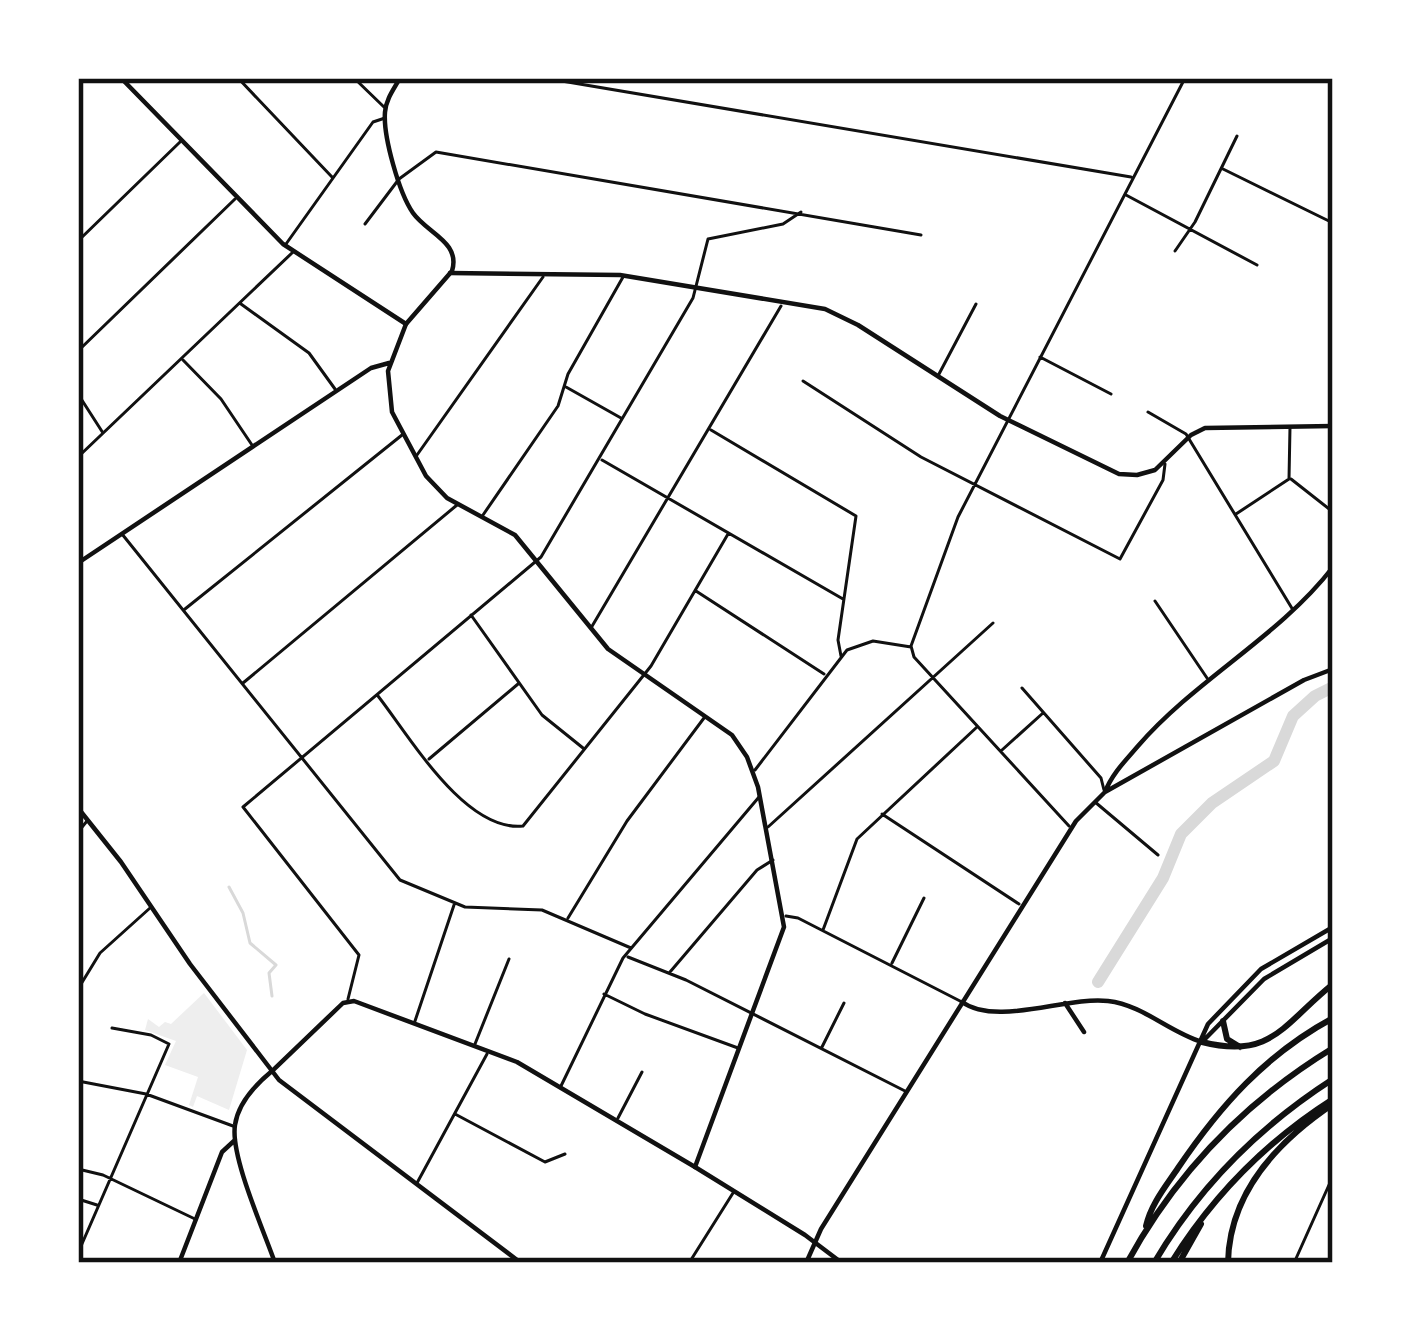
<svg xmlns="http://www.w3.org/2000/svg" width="1411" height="1341" font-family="'Nunito Sans',sans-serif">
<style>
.green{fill:#eee}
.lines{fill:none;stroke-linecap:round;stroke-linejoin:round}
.stream{stroke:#d9d9d9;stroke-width:3}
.river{stroke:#d9d9d9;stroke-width:12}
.minor{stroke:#111;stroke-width:3}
.tertiary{stroke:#111;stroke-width:4.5}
.secondary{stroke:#111;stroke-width:4.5}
.motorway{stroke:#111;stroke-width:6}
.neatline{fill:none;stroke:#111;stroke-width:4.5}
</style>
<rect width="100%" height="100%" fill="#fff"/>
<path class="green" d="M204,993l43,57 -18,60 -32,-14 -4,11 -4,-2 9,-28 -33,-12 11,-24 -31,-11 3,-11 11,8 6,-5 6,2z"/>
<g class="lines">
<path class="stream" d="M229,887l14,26 7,30 26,22 -7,8 3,23"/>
<path class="river" d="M1098,982l65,-104 18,-44 31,-31 62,-42 19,-45 22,-20 18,-9"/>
<path class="minor" d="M238,78l94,99
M354,78l30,29
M544,78l587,99
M1223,169l110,54
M1126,195l131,70
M365,224l34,-45 37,-27 485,83
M78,241l102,-99
M286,244l87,-122 12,-4
M1175,251l20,-29 42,-86
M241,304l68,49 26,36
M78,351l157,-152
M1040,357l71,37
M183,360l38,39 31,46
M939,374l37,-70
M803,381l118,76 199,102 43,-79 2,-16
M566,387l55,31
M78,394l25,39
M1148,412l38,22 107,176
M711,430l145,86 -18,124 3,16
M417,455l126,-178
M78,457l215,-205
M602,460l241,139
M1291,479l42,33
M1236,514l53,-35 1,-52
M483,515l75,-109 10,-32 55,-97
M122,534l278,346 65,27 77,3 89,38
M696,591l128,83
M1155,601l52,77
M185,609l217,-174
M471,615l71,100 41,33
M591,628l190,-322
M243,683l214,-178
M1022,688l79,90 3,12
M378,696c32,41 87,136 145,130l128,-160 77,-132
M1002,750l41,-37
M429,759l89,-75
M755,770l92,-120 26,-9 38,6
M1095,802l63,53
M882,814l137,90
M1069,826l-155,-169 -3,-11 47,-129 227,-439
M768,827l225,-204
M78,832l9,-11
M786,916l12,2 162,83
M568,918l59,-97 77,-103
M823,930l34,-91 120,-112
M628,957l58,23 219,111
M892,963l32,-65
M670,972l87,-102 16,-10
M78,989l22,-36 50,-45
M604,994l41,20 93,34
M348,999l11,-44 -116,-148 298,-250 152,-259 15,-59 75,-15 18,-12
M415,1021l39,-116
M475,1044l34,-85
M822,1047l22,-44
M78,1081l68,13 87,32
M561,1086l62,-128 136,-161
M455,1114l90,48 20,-8
M618,1118l24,-46
M78,1169l25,6 92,44
M417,1183l70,-129
M78,1199l19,6
M78,1253l91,-209 -18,-9 -39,-7
M689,1263l44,-70
M1294,1263l39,-87"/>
<path class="tertiary" d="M121,78l162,166 123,80
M450,273l170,2 205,34 33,16 142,91 119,58 18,1 18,-5 36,-35 14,-7 128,-2
M272,1071l71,-68 11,-2 163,61 178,105"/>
<path class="secondary" d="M400,78c-6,11 -14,21 -15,34 -2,24 14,81 28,101 14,20 48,29 39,58l-46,53 -18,47 4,41 34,64 21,22 68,37 93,114 124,86 15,22 11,30 26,140 -89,240 110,68 37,28
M78,563l293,-195 18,-5
M1105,792c7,-18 20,-31 33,-46 58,-67 141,-109 195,-179
M78,808l43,54 69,102 89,116 242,183
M962,1002c35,25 104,-6 146,-1 35,4 61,31 94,41
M1065,1003l19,29
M1202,1042l62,-63 69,-41
M272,1071c-17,14 -34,32 -37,54 -5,31 29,106 40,138
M179,1263l43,-111 13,-12
M806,1263l15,-34 255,-408 29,-29 199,-112 29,-11
M1100,1263l108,-239 53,-55 72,-42"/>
<path class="motorway" d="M1223,1021l4,18 13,8
M1202,1042c70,18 82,-19 131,-58
M1146,1226c5,-22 20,-40 32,-58 42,-62 88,-114 155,-150
M1127,1263c49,-90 119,-162 206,-215
M1154,1263c44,-75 106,-137 179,-184
M1171,1263c41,-66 96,-122 162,-164
M1179,1263l22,-39
M1228,1263c1,-70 50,-122 105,-159"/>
</g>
<rect width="1411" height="1341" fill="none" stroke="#ffffff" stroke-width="162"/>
<rect x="81" y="81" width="1249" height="1179" class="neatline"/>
</svg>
